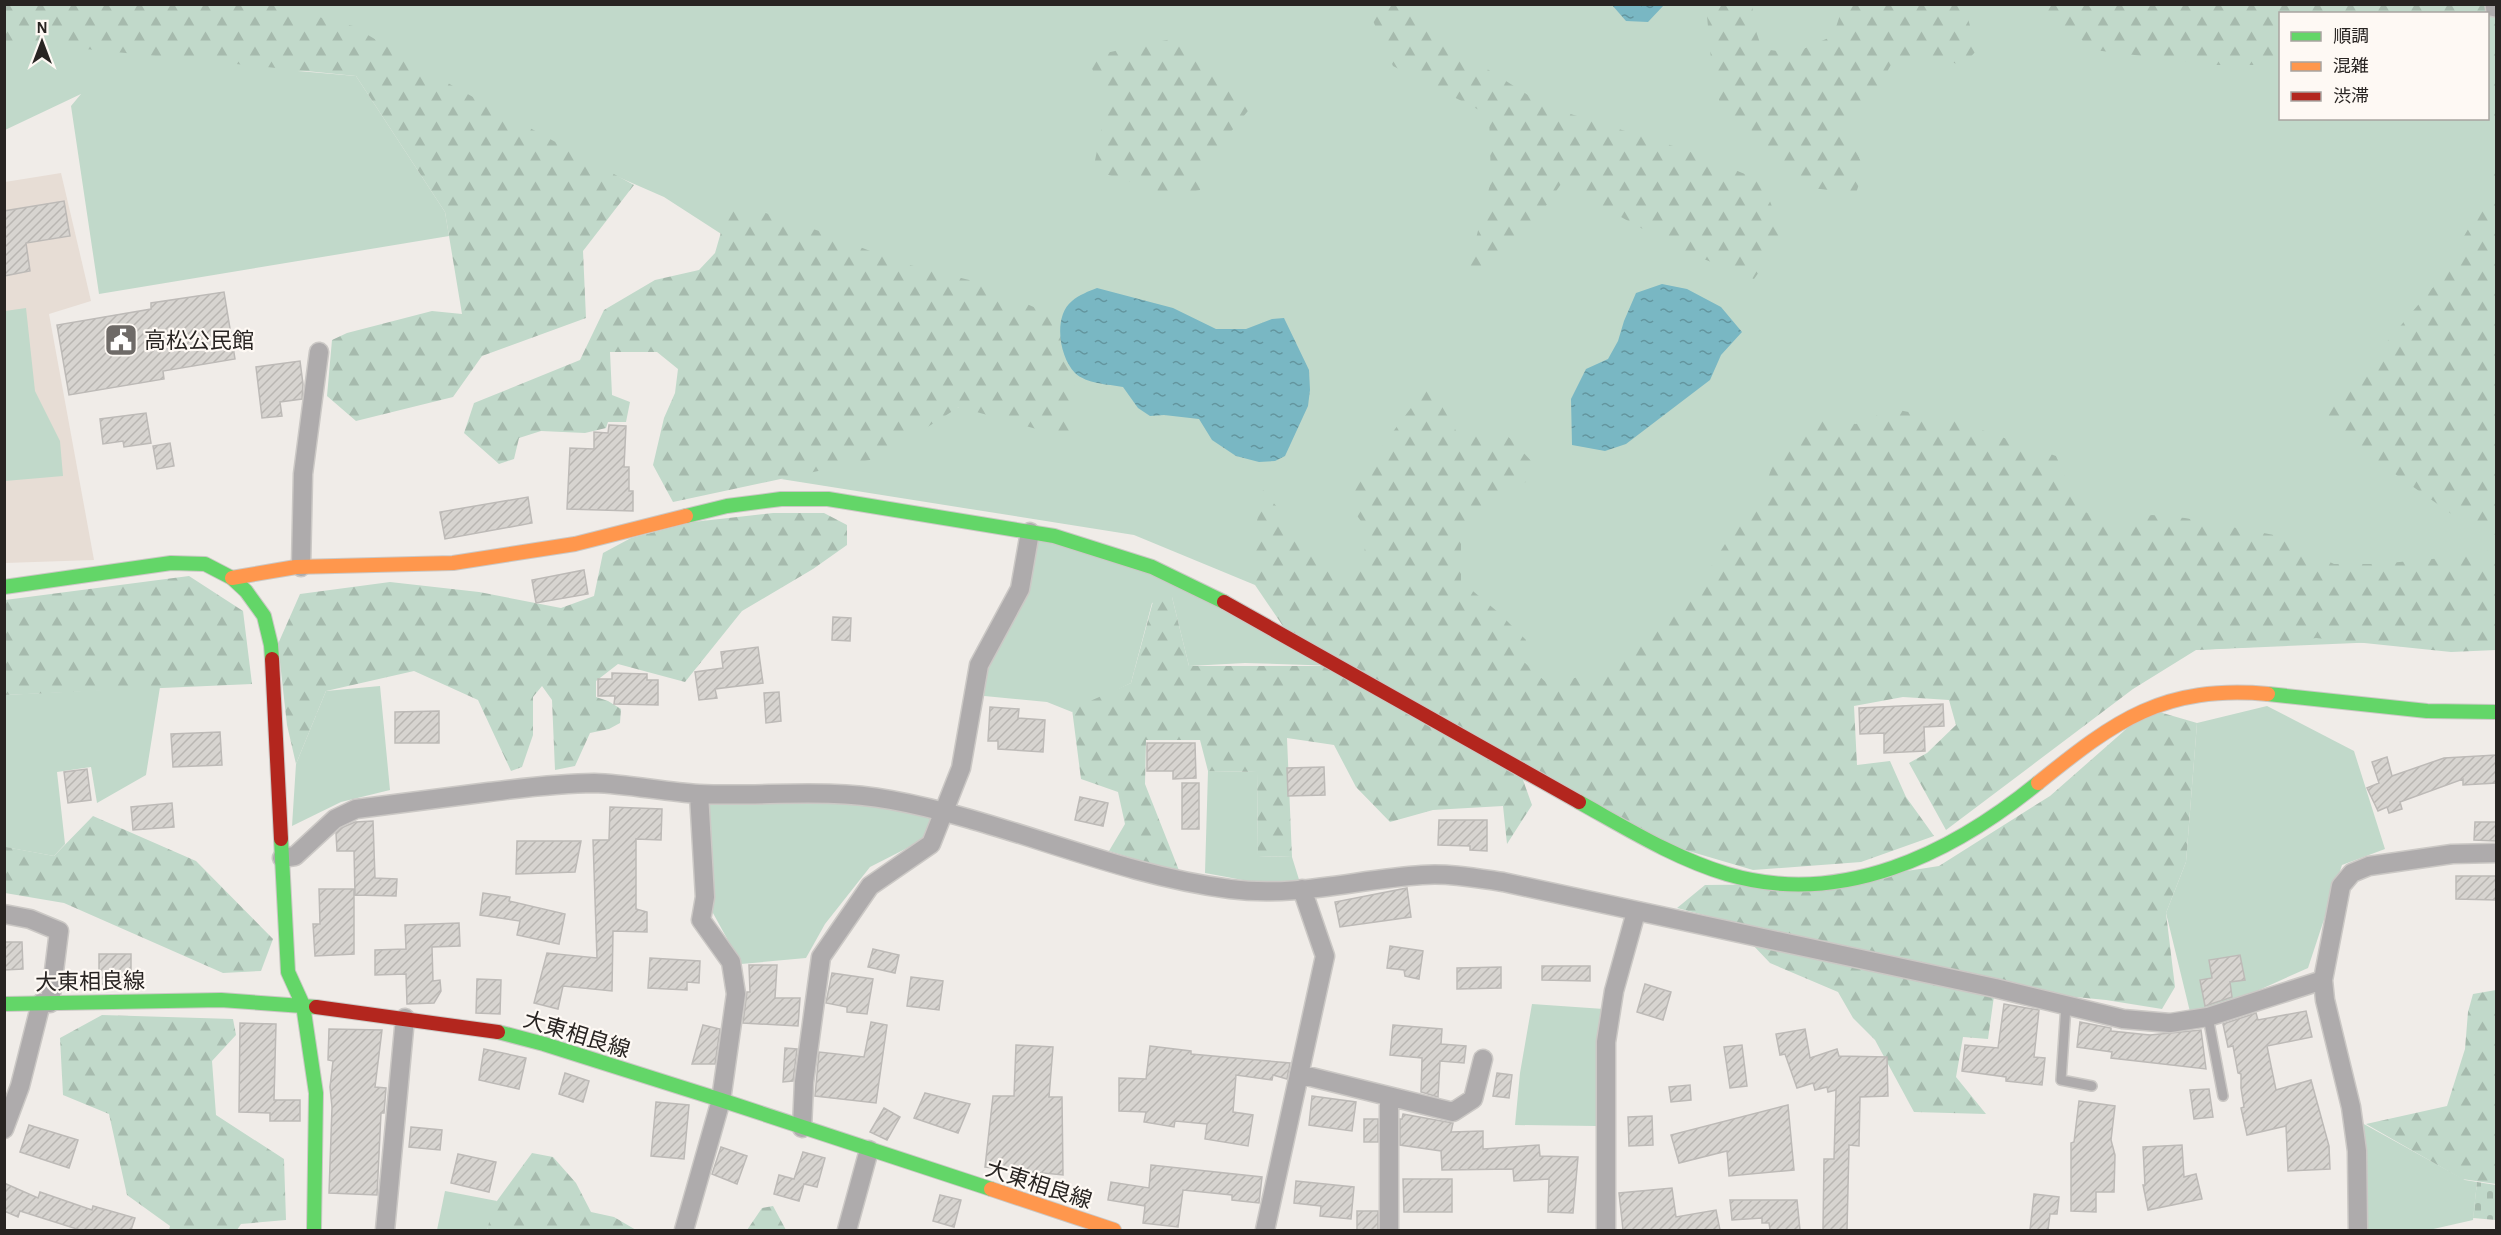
<svg xmlns="http://www.w3.org/2000/svg" width="2501" height="1235" font-family="'Alegreya Sans','Noto Sans JP',sans-serif">
<style>
.built{fill:#e7ddd5}
.grass{fill:#c1d9ca;fill-rule:evenodd}
.forest{fill:url(#forest-firs)}
.cemetery{fill:url(#cemetery-stones)}
.water{fill:url(#water-ripples)}
.building{fill:url(#building-hatch);stroke:#bdbab7;stroke-width:1.5}
.lines{fill:none;stroke-linecap:round;stroke-linejoin:round}
.lane-casing{stroke:#cbc8c5;stroke-width:12}
.street-casing{stroke:#cbc8c5;stroke-width:21}
.fast-casing{stroke:#cbc8c5;stroke-width:16}
.slow-casing{stroke:#cbc8c5;stroke-width:16}
.jam-casing{stroke:#cbc8c5;stroke-width:16}
.lane{stroke:#aeabac;stroke-width:9}
.street{stroke:#aeabac;stroke-width:18}
.fast{stroke:#63d668;stroke-width:14}
.slow{stroke:#ff974d;stroke-width:14}
.jam{stroke:#b3261e;stroke-width:14}
.labels{text-anchor:middle;stroke-width:4.5;stroke-linejoin:round;paint-order:stroke}
.poi-label{font-size:22px;fill:#282422;stroke:#fef9f4;text-anchor:start}
.street-label{font-size:22px;fill:#282422;stroke:#fef9f4}
</style>
<defs>
<pattern id="forest-firs" width="22" height="20" patternUnits="userSpaceOnUse" patternTransform="scale(1.5)"><rect width="22" height="20" fill="#c1d9ca"/><path d="M5 1l3.5 6h-7zM16 11l3.5 6h-7z" fill="#a6baad"/></pattern>
<pattern id="cemetery-stones" width="16" height="16" patternUnits="userSpaceOnUse" patternTransform="scale(1.5)"><rect width="16" height="16" fill="#c1d9ca"/><path d="M2 7V4a2 2 0 0 1 4 0v3zM10 15v-3a2 2 0 0 1 4 0v3z" fill="#a6baad"/></pattern>
<pattern id="water-ripples" width="26" height="14" patternUnits="userSpaceOnUse" patternTransform="scale(1.5)"><rect width="26" height="14" fill="#79b7c3"/><path d="M2 4q2-2 4 0t4 0M15 11q2-2 4 0t4 0" fill="none" stroke="#63959e"/></pattern>
<pattern id="building-hatch" width="6" height="6" patternUnits="userSpaceOnUse" patternTransform="scale(1.5)"><rect width="6" height="6" fill="#d7d4d0"/><path d="M-1 1l2-2M0 6l6-6M5 7l2-2" fill="none" stroke="#b9b6b2"/></pattern>
</defs>
<rect width="100%" height="100%" fill="#f0ece8"/>
<path class="built" d="M61,173l30,128 -42,13 45,246 -89,3v-381z"/>
<path class="grass" d="M5,5h2477l14,9v623l-300,13 -661,52 -104,-51 -169,-136 -7,70 -121,-50 -353,-56 178,-72 -21,-33 -274,-177 -112,-49 -168,-82 -86,5 58,5 89,136 4,24 -350,58 -28,-188 10,-12 -76,36zM2280,14h208v104h-208z
M26,308l9,83 25,50 3,35 -58,5v-170z
M1032,535l141,46 165,85 -93,-3 -56,3 -17,-69 -20,6 -21,80 -59,29 -25,-10 -73,-7z
M380,686l10,104 -49,12 -49,24 4,-62 30,-73z
M160,687l-14,88 -49,28 -6,-36 -34,5 8,72 -11,12 -49,-9 -1,-152z
M2267,706l87,45 31,98 -43,16 -34,103 -116,52 -26,-107 20,-51 11,-139z
M1208,771l49,1 1,84 34,1 9,29 -53,-5 -43,-8z
M699,794l124,3 108,19 -1,13 -11,13 -49,25 -45,57 -19,34 -65,6 -33,-60z
M1532,1004l72,5 -8,117 -81,-1 5,-52z
M2362,1123l103,57 12,2 -4,38 -44,10h-64z
M445,1191l52,10 -10,29h-50z"/>
<path class="forest" d="M5,4l269,1 79,21 100,60 181,99 -51,66 3,67 -104,38 -29,41 -97,24 -29,-25 5,-56 15,-7 85,-22 30,3 -17,-102 -89,-136 -351,-35z
M1366,5h46l50,48 83,53 141,44 76,31 22,56 -30,42 -73,-29 -120,-66 -47,69 -47,20 24,-92 -2,-66 -96,-49z
M1706,5h46l3,23 7,21 32,4 39,-17 9,-27 5,-4h117l13,45 -14,15 -32,-7 -38,3 -16,29 -31,34 18,46 -8,23 -45,-5 -56,-55 -34,-23 -10,-51z
M2039,5h457v126l-3,-24 -5,-5v-88h-208v51h-65l-121,-15z
M1176,38l43,35 33,33 -36,44 -16,40 -26,6 -81,-26 14,-67 -20,-46z
M2496,162v373l-26,-8 -150,-106 115,-136 54,-91z
M730,201l92,31 76,30 79,20 84,37 14,54 -3,66 -113,-32 -80,51 -206,44 -20,-37 11,-47 11,-25 3,-24 -21,-17h-47l2,43 18,7 -4,20h-18l-2,6 -21,5 -44,-2 -22,7 -5,21 -15,5 -35,-31 10,-30 106,-43 24,-50 51,-30 44,-10 16,-17z
M1429,384l30,52 45,-4 30,32 -5,16 -53,33 -15,21v47l38,32 27,27 -3,21 26,24 58,-16 91,-81 27,-44 8,-24 31,-30 11,-32 33,-40 48,6 37,-15 63,12 100,35 24,53 30,16 42,-10 33,3 89,17 60,29h44l86,-8 32,-7v101l-45,2 -135,-14 -63,9 -57,3 -63,39 -187,141 -37,-67 18,-10 29,-28 -7,-25 -46,-3 -49,9 3,59 33,-4 16,36 28,39 -73,26 -108,8 -78,-23 -152,-67 9,25 -25,39 -4,-38 -70,4 -43,12 -34,-35 -22,-42 -47,-7 5,119 -34,-1 -1,-84 -49,-1 -8,-31h-54l-1,44 35,89 -71,-22 16,-27 -7,-32 -37,-13 -9,-70 59,-26 27,-100 14,14 17,69h149l-45,-25 -38,-56v-54l8,-41 42,51 38,34 20,-16 5,-28 -15,-21 -7,-16z
M773,513h51l23,12v20l-34,24 -71,42 -57,71 -67,-18 -22,17v16l12,4 13,8 -1,14 -11,6 -19,4 -15,33 -20,4 -3,-70 -10,-14 -9,11v38l-11,32 -11,4 -33,-71 -64,-29 -88,20 -30,73 -9,-39 -9,-81 22,-50 90,-12 89,10 82,16 33,-12 9,-43 28,-15 62,-16z
M189,576l54,35 9,73 -247,11v-95z
M2149,709l48,14 -11,139 -20,51 9,74 -13,22 -56,-9 -111,-11 -7,50 -25,-2 -7,40 30,37 -72,-2 -39,-72 -22,-22 -15,-26 -68,-29 -39,-41 -54,-14 28,-23 118,-1 116,-18 111,-70z
M93,816l103,45 77,78 -12,32 -38,2 -159,-70 -59,-10v-50l1,4 48,9z
M2496,990v194l-34,-5 -96,-55 81,-18 18,-57 3,-37 5,-18z
M102,1015l131,4 3,16 -24,26 4,54 68,44 2,61 -45,4 -4,6h-68l1,-4 -43,-31 -18,-81 -46,-19 -3,-57z
M532,1153l21,4 23,26 15,29 23,5 22,13h-149l7,-25z
M773,1206l13,24h-39l15,-22z"/>
<path class="cemetery" d="M2477,1182l19,3v35l-23,-2z"/>
<path class="water" d="M1612,5h52l-16,17 -22,-1z
M1662,284l25,5 34,18 21,25 -21,23 -11,25 -84,64 -21,7 -33,-6 -1,-46 15,-30 22,-10 10,-18 6,-20 12,-28z
M1097,288l76,20 43,21h30l26,-10 12,-1 25,52 1,20 -2,16 -23,50 -10,5 -16,1 -23,-6 -24,-16 -13,-21 -35,-4 -14,1 -12,-8 -15,-21c-16,-3 -36,-3 -48,-14 -16,-16 -22,-57 -3,-72 7,-6 17,-10 25,-13z"/>
<path class="building" d="M64,201l6,35 -44,7 4,28 -26,5v-65z
M224,292l11,67 -72,12 1,8 -95,16 -12,-70 94,-16v-6z
M300,361l3,23 -1,15 -22,3 2,14 -20,2 -6,-51z
M146,413l5,30 -27,4 -1,-6 -20,3 -3,-25z
M609,425l17,1 -2,41h5v24h4v20l-66,-2 3,-61 24,1v-17l14,1z
M170,443l4,23 -17,3 -4,-23z
M528,497l4,26 -87,16 -5,-27z
M584,570l4,24 -52,9 -4,-23z
M833,617l18,1 -1,23 -18,-1z
M758,647l5,36 -48,6 2,9 -18,2 -4,-28 28,-4 -2,-16z
M612,673l35,1v6h11v25l-44,-1 1,-8h-17v-17h14z
M779,692l2,29 -15,2 -2,-30z
M1943,704l1,22 -20,1 1,24 -41,2v-20l-24,1 -1,-26z
M990,707l29,2 -1,9 27,2 -2,32 -45,-3v-8h-10z
M439,711v32h-44v-31z
M220,732l2,33 -49,2 -2,-33z
M1147,743h48l1,35 -23,1v-8h-26z
M2496,755v28l-33,2v-6l-63,23 2,7 -13,4 -2,-6 -9,4 -11,-23 12,-5 -7,-21 15,-5 5,19 52,-18z
M1324,767l1,28 -37,1 -1,-28z
M87,769l4,31 -23,3 -4,-31z
M1182,783h17v46h-17z
M1080,797l28,6 -5,23 -28,-6z
M172,803l2,24 -41,3 -2,-23z
M610,807l52,2 -1,31 -25,-1v70l11,3v20l-34,-1 -1,60 -49,-5 -5,23 -24,-6 13,-50 50,5 -4,-118h16z
M1439,820h48v31l-17,-1v-4l-32,-1z
M373,821l2,57 22,1 -1,17 -41,-1 -1,-44h-17l-1,-18 5,-5 14,-6z
M2475,822h21v19l-22,-1z
M517,841h64l-6,31 -59,2z
M2456,876h40v24l-40,-1z
M1407,888l4,29 -71,10 -5,-25z
M319,889h35v65l-39,2 -2,-32h7z
M483,893l27,4 -1,4 56,13 -6,30 -42,-9 3,-14 -40,-6z
M459,923l1,23 -28,1 1,34 7,-1 1,11 -7,12 -27,1 -1,-30 -31,1v-25l31,-1 -1,-24z
M4,942h18l1,27 -19,1z
M1390,946l33,5 -4,28 -14,-3 -1,-6 -17,-2z
M873,949l26,6 -4,18 -27,-6z
M99,954h32v30h-32z
M2240,955l5,25 -15,2 2,15 -27,9 -5,-26 12,-2 -3,-18z
M650,958l50,3 -1,22 -12,-1v8l-39,-2z
M749,965h28l-2,33h25l-2,28 -55,-3 4,-31h3z
M1542,966h48v15l-48,-1z
M1501,967v21l-44,1v-21z
M832,973l41,6 -6,35 -20,-2v-5l-21,-4z
M911,977l32,4 -4,29 -32,-4z
M477,979l24,1 -1,34 -24,-1z
M1645,984l26,8 -8,28 -26,-8z
M2004,1004l35,6 -5,47 11,1 -3,27 -36,-4v-4l-44,-6 3,-26 33,3z
M2306,1011l6,26 -45,9 9,44 35,-10 18,66 1,23 -42,2 -2,-45 -39,9 -6,-27 3,-1 -3,-19v-14l-3,-1 -5,-27 -5,1 -5,-23 33,-11 2,7z
M871,1022l16,3 -11,78 -61,-7 4,-44 45,5z
M2080,1022l31,6v3l39,4 51,-5 5,39 -95,-11 1,-6 -35,-5z
M240,1023l36,1 -2,76h26v21h-30v-8l-31,-1z
M703,1025l17,4 -5,35h-23z
M1393,1025l49,4 -1,15 25,2 -2,17 -24,-2 -2,36 -17,-5 1,-34 -32,-3z
M329,1029l53,1 -7,57 11,1 -2,25h-3l-4,82 -48,-2 3,-86 -2,-20 3,-26 -5,-1z
M1805,1029l5,29 27,-9 2,7 48,1 1,39 -28,1 -1,49 -10,-1 -2,85h-24l1,-71h10l2,-69 -8,2 -1,-5 -12,3 -2,-7 -16,5 -12,-34 -5,1 -4,-21z
M1016,1045l37,2 -4,50h13l1,78 -78,-8 8,-71h21z
M1742,1045l5,41 -17,2 -6,-41z
M1150,1046l41,5v3l99,9 -3,16 -14,-4 -1,5 -36,-5 -3,37 20,3 -5,31 -43,-7 2,-15 -32,-3 -1,6 -30,-5 2,-10 -27,-1v-33l27,1z
M785,1048l12,1 -4,32 -10,1z
M484,1049l42,9 -7,31 -40,-9z
M565,1073l24,8 -6,21 -24,-8z
M1497,1073l15,2 -3,23 -16,-2z
M1690,1085l1,15 -20,2 -2,-15z
M2209,1089l4,28 -19,2 -4,-29z
M925,1093l45,11 -12,29 -44,-15z
M1312,1096l44,6 -4,29 -43,-6z
M2079,1101l36,5 -4,34 4,15 -1,37h-18v20l-25,-1v-68l3,-1z
M656,1102l33,3 -5,54 -33,-3z
M1788,1105l6,65 -65,6 -2,-25 -48,12 -8,-28z
M884,1108l16,9 -13,23 -17,-8z
M1403,1114l50,9 -2,9 32,-1v18l56,-4 1,11 38,1 -5,56 -25,-1 1,-33 -35,2 -1,-12 -71,1 -1,-19 -41,-6v-26h2z
M1652,1116l1,29 -24,1 -1,-29z
M1364,1119h14v23h-14z
M29,1125l49,15 -9,28 -49,-16z
M411,1127l31,3 -2,20 -31,-3z
M2182,1145l2,32 12,-3 6,25 -54,11 -5,-25h2l-2,-38z
M721,1147l26,9 -10,28 -25,-10z
M803,1152l22,6 -8,29 -13,-3 -5,17 -25,-7 5,-19 15,4z
M458,1154l38,8 -7,30 -38,-9z
M1151,1165l111,12 -3,26 -27,-3v-5l-49,-5 -5,37 -35,-4 2,-17 -37,-6 3,-18 38,6z
M1403,1179h49v33h-48z
M1296,1181l58,6 -3,32 -31,-3 1,-10 -27,-3z
M4,1183l34,15 2,-6 52,18 1,-4 42,12 -4,12h-51l-60,-19 -2,6 -14,-6z
M1672,1188l4,29 40,-7 4,20h-97l-4,-37z
M2034,1194l25,3 -2,17h-7l-2,16h-18z
M940,1195l21,5 -7,27 -21,-6z
M1730,1200h67l3,30h-30l-1,-7h-7v-5l-30,2z
M1357,1211h21v19h-21z"/>
<g class="lines">
<g class="lane-casing">
<path id="lane" d="M2490,4l1,7 5,1
M2066,1005l-5,75 31,6
M2208,1017l15,79"/>
</g>
<g class="street-casing">
<path id="street" d="M301,567l2,-93 16,-122
M282,858l13,-2 40,-37 21,-10c44,-6 89,-11 133,-17 35,-4 70,-9 105,-9 35,1 70,9 105,11 66,3 125,-6 192,6 115,21 222,74 339,89 65,9 128,-10 192,-14 27,-2 54,3 81,7l492,106 128,31 47,4 38,-6 115,-37
M4,914l26,5 29,12 -9,72
M1299,1074l154,38 20,-13 10,-40
M1389,1097v133
M802,1128l2,-46 17,-125 49,-71 61,-42 30,-76 18,-103 41,-76 10,-57
M4,1129l16,-43 21,-83
M385,1230l20,-212
M684,1230l37,-130 15,-106 -5,-32 -30,-42 4,-23 -6,-103
M847,1230l22,-80
M1265,1230l60,-274 -23,-67
M1606,1230v-188l8,-51 22,-79
M2358,1230l-1,-79 -6,-44 -26,-107 -2,-20 18,-94 11,-13 17,-7 83,-12 44,-1"/>
</g>
<g class="fast-casing">
<path id="fast" d="M686,516l41,-10 54,-7h47l226,37 98,31 72,35
M4,587l167,-24 34,1 27,14 14,13 18,25 7,29 1,14
M2268,694l159,17 69,1
M1579,802c47,26 95,56 148,72 114,34 224,-20 311,-91
M281,839l7,133 15,33 13,88 -2,137
M4,1004l217,-4 95,7
M498,1032l46,12 177,56 270,89"/>
</g>
<g class="slow-casing">
<path id="slow" d="M232,578l64,-11 157,-4 122,-19 111,-28
M2038,783c78,-63 125,-98 230,-89
M991,1189l123,41"/>
</g>
<g class="jam-casing">
<path id="jam" d="M1224,602l355,200
M272,659l9,180
M316,1007l182,25"/>
</g>
<use href="#lane" class="lane"/>
<use href="#street" class="street"/>
<use href="#fast" class="fast"/>
<use href="#slow" class="slow"/>
<use href="#jam" class="jam"/>
</g>
<defs>
<g id="civic-square" transform="scale(1.725)"><rect x="-9" y="-9" width="18" height="18" rx="4" fill="#6e6a67" stroke="#fef9f4"/><path d="M-.6-6.5H3V-4.5H.6V-3L4-1V1h2V6H-6V1h2V-1L-.6-3ZM-1.2 2.5V6h2.4V2.5Z" fill="#fff"/></g>
</defs>
<g fill-rule="evenodd">
<use href="#civic-square" x="121" y="340"/>
</g>
<g class="labels">
<g class="poi-label">
<text x="144" y="348">高松公民館</text>
</g>
<g class="street-label">
<text transform="translate(90 981) rotate(-1)" y="8">大東相良線</text>
<text transform="translate(577 1034) rotate(17)" y="8">大東相良線</text>
<text transform="translate(1039 1184) rotate(18)" y="8">大東相良線</text>
</g>
</g>
<rect width="2501" height="1235" fill="none" stroke="#282422" stroke-width="12"/>
<rect x="2279" y="12" width="210" height="108" fill="#fef9f4" stroke="#a8a4a0" stroke-width="1.5"/>
<rect x="2291" y="32" width="30" height="9" fill="#63d668" stroke="#a8a4a0" stroke-width="1.5"/>
<text x="2333" y="42" font-size="18" fill="#282422">順調</text>
<rect x="2291" y="62" width="30" height="9" fill="#ff974d" stroke="#a8a4a0" stroke-width="1.5"/>
<text x="2333" y="72" font-size="18" fill="#282422">混雑</text>
<rect x="2291" y="92" width="30" height="9" fill="#b3261e" stroke="#a8a4a0" stroke-width="1.5"/>
<text x="2333" y="102" font-size="18" fill="#282422">渋滞</text>
<g transform="translate(42 42)" stroke="#fef9f4" stroke-width="4.5" paint-order="stroke">
<path d="M0-4.5L10 22L0 15L-10 22Z" fill="#282422"/>
<text y="-9" font-size="16" font-weight="bold" text-anchor="middle" fill="#282422">N</text>
</g>
</svg>
